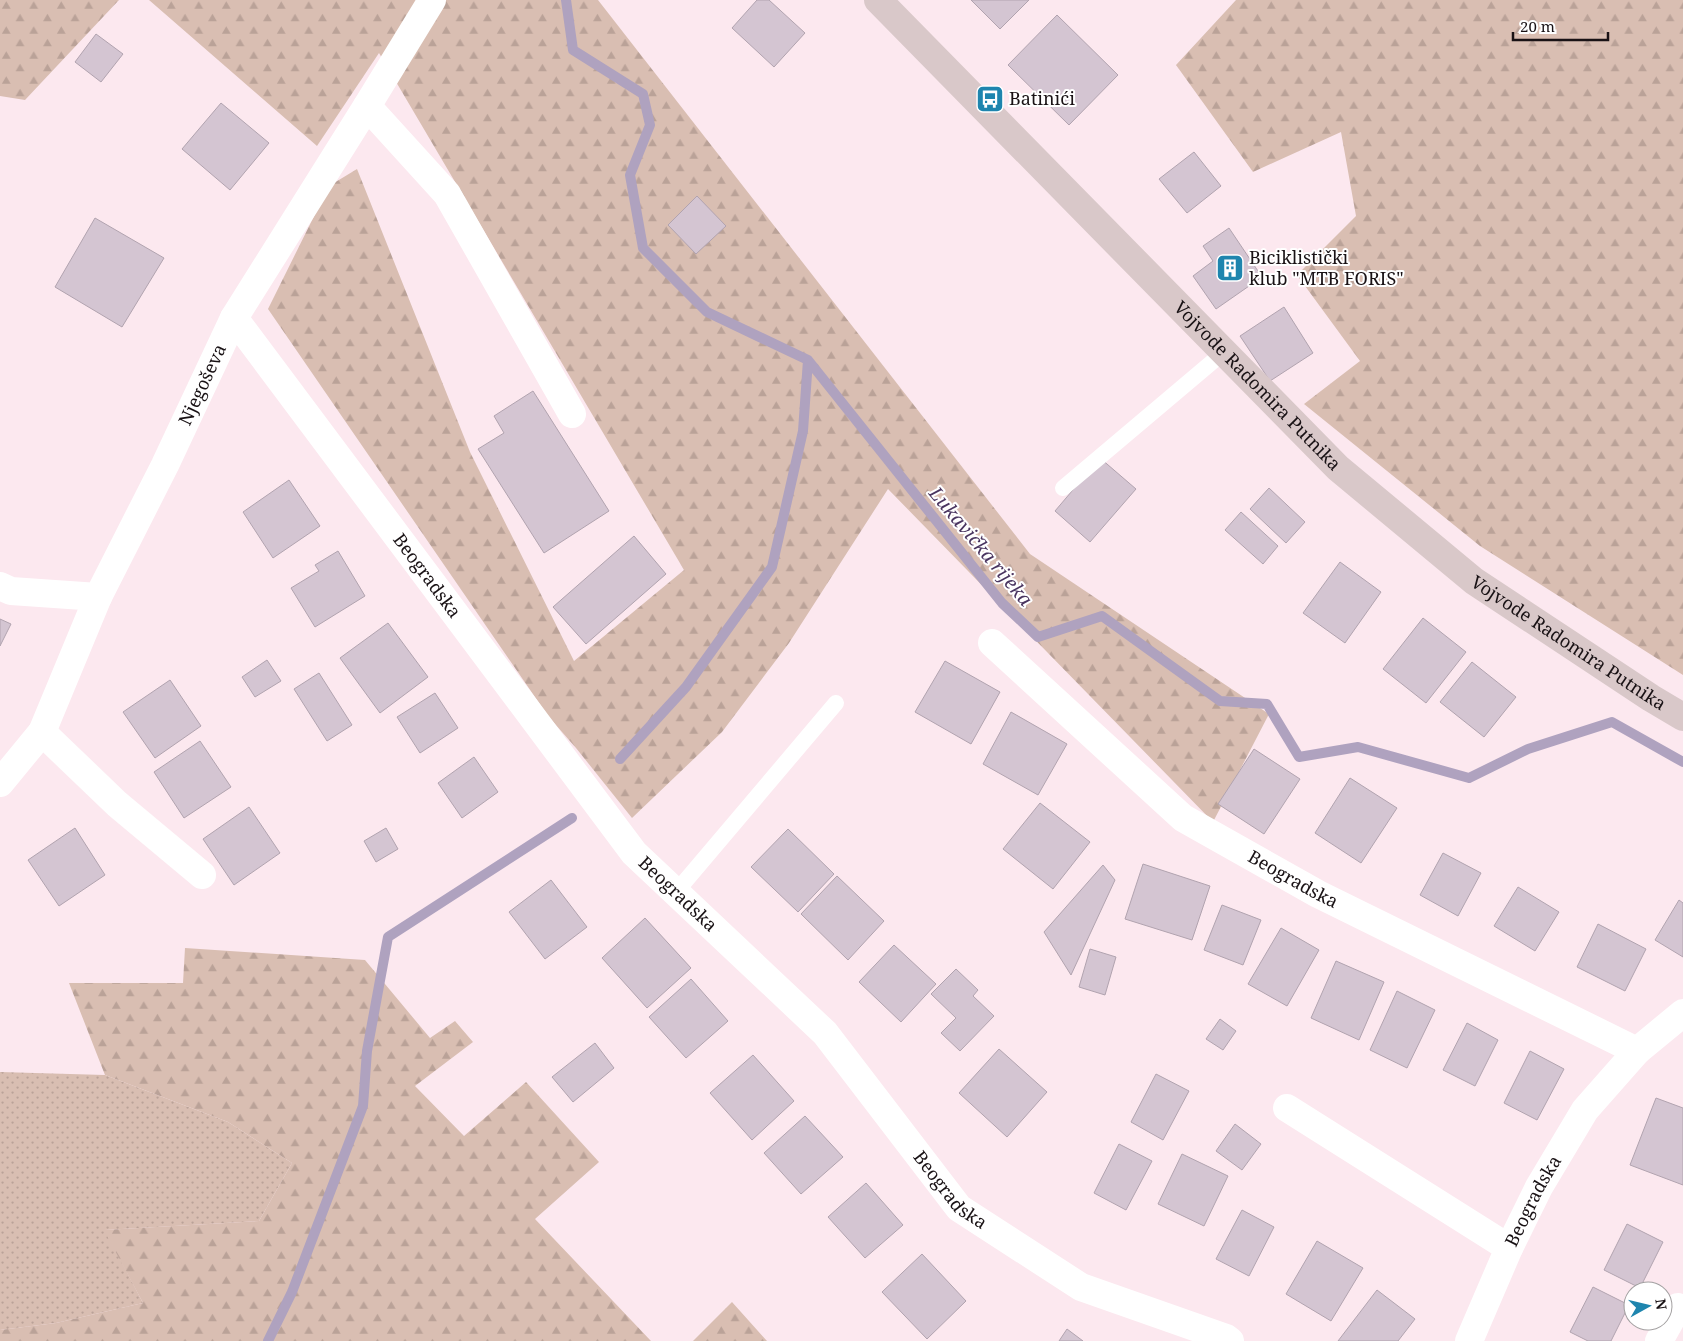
<svg xmlns="http://www.w3.org/2000/svg" width="1683" height="1341" font-family="'Noto Serif',serif">
<style>
.grass{fill:url(#grass-dots)}
.forest{fill:url(#forest-firs)}
.lines{fill:none;stroke-linecap:round;stroke-linejoin:round}
.stream{stroke:#afa2bf;stroke-width:10}
.building{fill:#d4c5d2;stroke:#b1a3af}
.service{stroke:#fff;stroke-width:16}
.minor{stroke:#fff;stroke-width:28}
.secondary{stroke:#d9c8c9;stroke-width:28}
.labels{text-anchor:middle;stroke-width:4;stroke-linejoin:round;paint-order:stroke}
.poi-label{font-size:18px;fill:#191215;stroke:#fff;text-anchor:start}
.street-label{font-size:18px;fill:#191215;stroke:#fff}
.water-label{font-size:19px;font-style:italic;fill:#4a3560;stroke:#fff}
</style>
<defs>
<pattern id="grass-dots" width="8" height="8" patternUnits="userSpaceOnUse" patternTransform="scale(1.25)"><rect width="8" height="8" fill="#d9beb2"/><path d="M2 2h.1M6 6h.1" fill="none" stroke="#baa298" stroke-width="1.8" stroke-linecap="round"/></pattern>
<pattern id="forest-firs" width="22" height="20" patternUnits="userSpaceOnUse" patternTransform="scale(1.25)"><rect width="22" height="20" fill="#d9beb2"/><path d="M5 1l3.5 6h-7zM16 11l3.5 6h-7z" fill="#baa298"/></pattern>
</defs>
<rect width="100%" height="100%" fill="#fce8ef"/>
<path class="grass" d="M0,1072l105,3 123,47 64,41 -33,58 -154,9 38,73 -87,20 -56,7z"/>
<path class="forest" d="M0,0h119l-94,100 -25,-4z
M149,0h449l432,554 239,160 -56,108 -325,-333 -99,154 -67,89 -90,86 -56,-70 -28,-32 -280,-407 61,-123 28,-17 113,283 104,209 110,-91 -305,-517 -62,93z
M1236,0h447v675l-203,-129 -176,-142 56,-43 -63,-86 59,-59 -15,-84 -88,40 -77,-107z
M185,948l180,12 65,78 25,-17 18,21 -58,44 49,50 62,-54 73,80 -64,57 116,122h-651v-11l56,-7 87,-20 -39,-73 155,-9 33,-58 -64,-41 -123,-47 -36,-92h114z
M732,1302l35,39h-74z"/>
<g class="lines">
<path class="stream" d="M566,0l7,50 70,44 7,31 -20,50 13,73 64,64 101,48 194,243 36,34 64,-21 118,85 47,3 32,53 59,-10 111,31 59,-29 84,-27 71,40
M620,759l66,-72 86,-120 31,-136 5,-71
M268,1341l24,-49 71,-186 4,-55 21,-114 184,-119"/>
</g>
<path class="building" d="M757,0h12l36,33 -31,34 -42,-39z
M971,0h58l-29,29z
M1057,15l61,60 -49,50 -61,-60z
M96,34l27,20 -22,28 -26,-20z
M221,103l48,40 -39,47 -48,-41z
M1194,152l27,34 -34,27 -28,-34z
M697,196l29,30 -30,28 -28,-29z
M95,218l69,40 -42,69 -67,-40z
M1229,228l33,49 -46,32 -23,-33 20,-15 -10,-15z
M1284,307l29,46 -43,28 -30,-45z
M533,391l76,120 -65,42 -66,-104 26,-16 -10,-17z
M1100,458l36,31 -46,53 -35,-31z
M289,480l31,46 -47,32 -30,-46z
M1269,488l36,34 -19,21 -36,-34z
M1241,512l37,34 -15,18 -38,-34z
M634,536l32,38 -80,70 -33,-37z
M338,551l27,45 -50,31 -24,-39 28,-17 -4,-6z
M1340,562l41,30 -36,51 -42,-30z
M1423,618l43,34 -40,51 -43,-34z
M0,619l11,5 -11,22z
M388,623l40,54 -48,36 -40,-55z
M267,660l14,21 -26,16 -13,-20z
M945,661l55,31 -29,52 -56,-32z
M1472,662l44,35 -32,40 -44,-35z
M319,673l33,52 -25,16 -33,-52z
M170,680l31,46 -46,32 -32,-46z
M435,693l23,35 -38,25 -23,-36z
M1011,712l56,32 -29,51 -55,-31z
M200,741l31,46 -47,31 -30,-46z
M1254,749l46,30 -36,55 -46,-30z
M474,757l24,35 -36,26 -24,-35z
M1350,778l47,30 -36,55 -46,-30z
M1040,803l50,39 -37,47 -50,-40z
M249,807l31,46 -46,32 -31,-46z
M75,828l30,47 -46,31 -31,-46z
M386,828l12,21 -22,13 -12,-21z
M788,829l46,45 -36,38 -47,-45z
M1443,853l38,20 -23,43 -38,-21z
M1143,864l67,22 -18,54 -67,-21z
M1103,865l12,15 -44,95 -27,-43z
M837,876l47,45 -36,39 -47,-46z
M551,880l36,47 -42,32 -36,-47z
M1518,887l41,25 -24,39 -41,-25z
M1679,900l4,3v54l-28,-17z
M1222,905l39,15 -18,45 -39,-15z
M645,918l46,50 -44,40 -45,-50z
M1598,924l48,25 -21,42 -48,-24z
M1281,928l38,22 -32,56 -39,-22z
M894,945l42,39 -35,38 -42,-40z
M1090,949l26,8 -11,38 -26,-8z
M1336,961l48,21 -25,58 -48,-22z
M956,969l22,21 -5,6 21,20 -34,35 -19,-18 15,-15 -25,-24z
M691,979l37,42 -42,37 -37,-41z
M1397,991l38,19 -28,58 -37,-18z
M1220,1019l16,12 -13,19 -17,-11z
M1467,1023l31,17 -23,46 -32,-16z
M595,1043l19,25 -41,34 -21,-25z
M999,1049l48,43 -40,45 -48,-44z
M1530,1051l34,18 -27,51 -33,-17z
M753,1055l41,46 -42,39 -42,-47z
M1156,1074l33,17 -26,49 -32,-18z
M1656,1098l27,10v77l-53,-20z
M805,1116l38,41 -42,37 -37,-41z
M1235,1124l26,20 -19,26 -26,-19z
M1119,1144l33,17 -26,49 -32,-17z
M1182,1154l46,22 -24,50 -46,-22z
M866,1183l37,42 -38,33 -37,-41z
M1242,1210l32,17 -25,49 -33,-17z
M1627,1224l36,18 -23,46 -36,-18z
M1317,1241l46,27 -32,53 -45,-27z
M922,1254l44,47 -39,38 -45,-47z
M1593,1287l36,18 -18,36h-23l-18,-9z
M1377,1290l38,29 -17,22h-60z
M1067,1329l16,12h-24z"/>
<g class="lines">
<path class="service" d="M1063,488l161,-136
M676,892l160,-189"/>
<g class="minor">
<path d="M367,106l80,88 125,220"/>
<path id="s1" d="M234,318l400,535 191,180 134,175 122,79 145,51 4,3"/>
<path d="M0,586l11,5 87,6"/>
<path id="s2" d="M992,643l191,175 135,76 319,157"/>
<path d="M42,732l75,72 85,71"/>
<path id="s3" d="M0,783l42,-51 56,-135 67,-132 69,-147 133,-212 65,-106"/>
<path d="M1287,1108l222,140"/>
<path id="s4" d="M1469,1341l40,-93 30,-61 46,-77 52,-59 46,-38"/>
<path d="M1659,1341l19,-34"/>
</g>
<path class="secondary" id="s5" d="M878,0l460,468 136,113 177,117 32,19"/>
</g>
<defs>
<g id="bus-square" transform="scale(1.4375)"><rect x="-9" y="-9" width="18" height="18" rx="4" fill="#1e85ae" stroke="#fff"/><path d="M-5-6H5V4H4V6H2V4H-2V6H-4V4H-5ZM-3.5-4V0h7V-4ZM-3.5 1.2v1.5H-2V1.2ZM2 1.2v1.5H3.5V1.2Z" fill="#fff"/></g>
<g id="building-square" transform="scale(1.4375)"><rect x="-9" y="-9" width="18" height="18" rx="4" fill="#1e85ae" stroke="#fff"/><path d="M-4-6H4V6H1V3H-1V6H-4ZM-2.5-4.3h1.7v1.8h-1.7ZM.8-4.3h1.7v1.8H.8ZM-2.5-1h1.7V.8h-1.7ZM.8-1h1.7V.8H.8Z" fill="#fff"/></g>
</defs>
<g fill-rule="evenodd">
<use href="#bus-square" x="990" y="99"/>
<use href="#building-square" x="1230" y="268"/>
</g>
<g class="labels">
<g class="poi-label">
<text x="1009" y="105">Batinići</text>
<text x="1249" y="264">Biciklistički<tspan x="1249" dy="21">klub "MTB FORIS"</tspan></text>
</g>
<g class="street-label">
<text dy="6" stroke="none"><textPath href="#s3" startOffset="449">Njegoševa</textPath></text>
<text dy="6" stroke="none"><textPath href="#s5" startOffset="541">Vojvode Radomira Putnika</textPath></text>
<text dy="6" stroke="none"><textPath href="#s1" startOffset="322">Beogradska</textPath></text>
<text dy="6" stroke="none"><textPath href="#s5" startOffset="946">Vojvode Radomira Putnika</textPath></text>
<text dy="6" stroke="none"><textPath href="#s2" startOffset="385">Beogradska</textPath></text>
<text dy="6" stroke="none"><textPath href="#s1" startOffset="728">Beogradska</textPath></text>
<text dy="6" stroke="none"><textPath href="#s1" startOffset="1132">Beogradska</textPath></text>
<text dy="6" stroke="none"><textPath href="#s4" startOffset="154">Beogradska</textPath></text>
</g>
<g class="water-label">
<text transform="translate(981 546) rotate(50)" y="7">Lukavička rijeka</text>
</g>
</g>
<g transform="translate(1648 1306) rotate(82)"><circle r="24" fill="#ffffff" stroke="#a3a0a1"/>
<path d="M0-4L9 19L0 12L-9 19Z" fill="#1e85ae"/>
<text y="-8" font-size="14" font-weight="bold" text-anchor="middle" fill="#191215">N</text>
</g>
<path d="M1513 32v8h95v-8" fill="none" stroke="#191215" stroke-width="2.5"/>
<text x="1520" y="32" font-size="15" fill="#191215" stroke="#ffffff" stroke-width="4" paint-order="stroke">20 m</text>
</svg>
